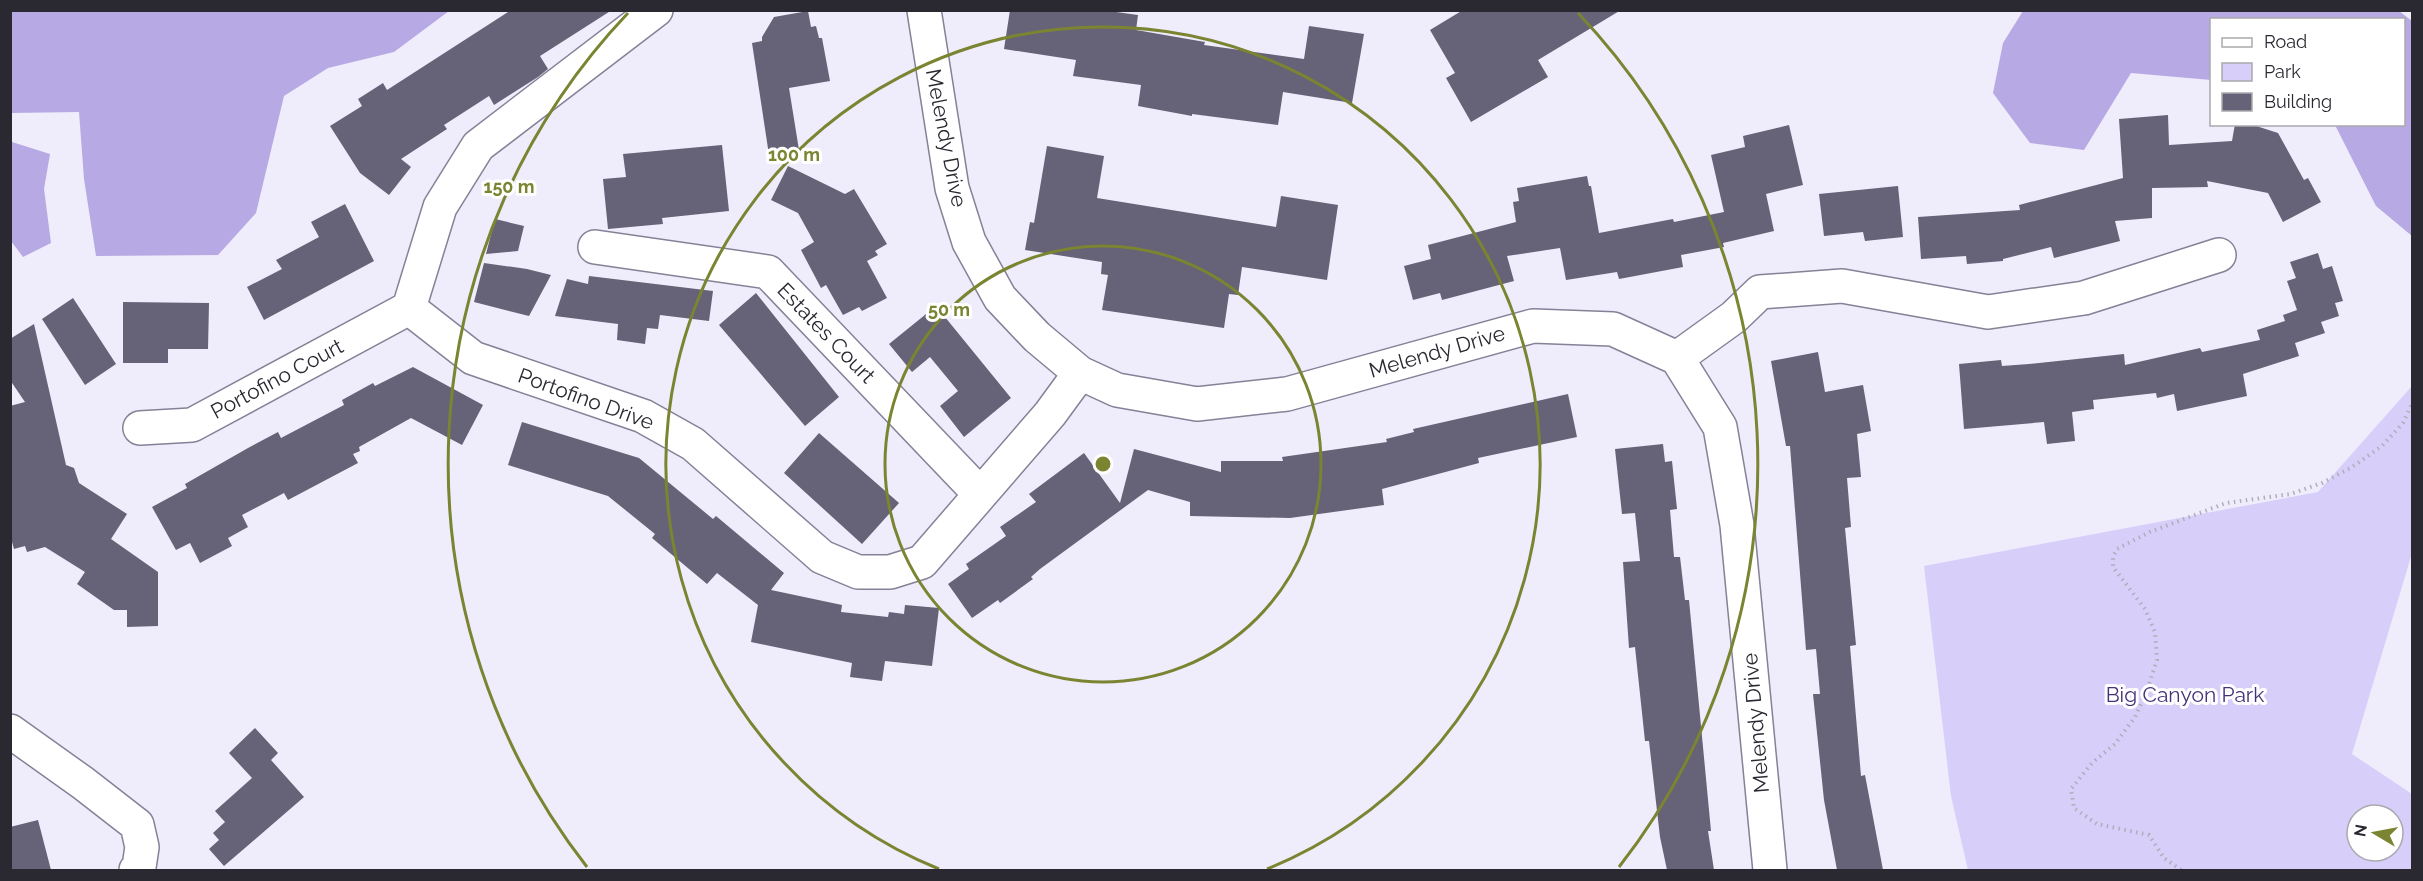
<svg xmlns="http://www.w3.org/2000/svg" width="2423" height="881" font-family="Raleway,sans-serif">
<style>
.green{fill:#d7cefa;fill-rule:evenodd}
.forest{fill:#b7aae4}
.building{fill:#666277}
.lines{fill:none;stroke-linecap:round;stroke-linejoin:round}
.minor-casing{stroke:#858197;stroke-width:36}
.path{stroke:#b0aebb;stroke-width:4;stroke-dasharray:1.5 4.5;stroke-linecap:butt}
.minor{stroke:#fff;stroke-width:33}
.ring{fill:none;stroke:#7b8431;stroke-width:3}
.labels{text-anchor:middle;stroke-width:6;stroke-linejoin:round;paint-order:stroke}
.street-label{font-size:21px;fill:#2a2831;stroke:#fff}
.park-label{font-size:21px;fill:#473277;stroke:#fff}
.centre{fill:#7b8431;stroke:#fff;stroke-width:3}
.ring-label{font-size:18px;text-anchor:middle;font-weight:bold;fill:#7b8431;stroke:#fff;stroke-width:6;stroke-linejoin:round;paint-order:stroke}
</style>
<rect width="100%" height="100%" fill="#efecfb"/>
<path class="green" d="M2412,386v167l-60,201 60,40v76h-444l-17,-74 -27,-230 394,-74zM2357,815h36v36h-36z"/>
<path class="forest" d="M10,11l1,-1 438,1 -55,41 -66,16 -44,28 -28,117 -38,42 -122,1 -12,-77 -5,-67 -68,1z
M2023,11h376l13,10v215l-36,-30 -41,-81 69,-1v-104h-192l-1,60 -80,-7 -47,77 -54,-7 -37,-50 10,-50z
M12,142l38,12 -6,35 7,54 -28,14 -12,-16 -1,-98z"/>
<path class="building" d="M511,10h101l-72,46 8,13 -10,8 -44,28 -5,-9 -45,29 3,4 -46,30 10,8 -22,28 -29,-22 -30,-47 32,-20 -4,-7 25,-16 4,7z
M1010,10h92l36,5 -2,15 69,12 -1,3 100,14 5,-33 55,8 -12,69 -69,-11 -5,33 -86,-11v2l-54,-10 3,-21 -68,-9 3,-16 -72,-11z
M1463,10h158l-83,50 10,17 -77,45 -25,-44 9,-5 -25,-43z
M808,11l3,16 5,-1 3,12h3l8,43 -41,7 10,62 -30,5 -17,-112 10,-2v-4l12,-20z
M2168,115l1,30 63,-4 3,-17h15l28,9 26,47 4,-2 13,24 -38,20 -15,-29 -61,-12 1,6 -56,1v30l-37,3 5,20 -66,17 -3,-11 -48,12v2l-36,3 -1,-8 -45,3 -3,-42 102,-7 -1,-5 104,-27 -4,-59z
M1789,125l14,60 -37,9 8,37 -51,12 1,4 -43,8 2,12 -64,12 -2,-7 -51,8 -6,-32 -53,8 7,25 -72,19 -2,-7 -27,7 -9,-34 27,-7 -3,-14 88,-23 -3,-20 6,-1 -2,-13 70,-12 2,10h2l8,47 74,-14 1,3 50,-10 -13,-57 34,-8 -2,-11z
M722,145l7,66 -67,7 1,6 -55,5 -5,-50 23,-2 -3,-23z
M1047,146l57,10 -7,42 179,29 5,-31 57,9 -11,75 -85,-13 -4,28 -9,-1 -5,34 -122,-18 6,-35 -7,-1 1,-12 -77,-12 5,-28 4,1z
M788,166l57,28 9,-5 33,55 -12,7 3,4 -11,6 20,37 -25,13 -3,-4 -16,8 -17,-30 -5,3 -20,-38 13,-8 -16,-29 -27,-13z
M1898,186l5,51 -38,4 -2,-9 -39,4 -5,-42z
M345,204l29,57 -110,59 -17,-33 35,-18 -6,-9 43,-23 -8,-15z
M495,219l29,7 -6,25 -32,3z
M2318,253l5,16 9,-3 11,35 -8,2 4,13 -18,6 4,11 -30,10 4,13 -56,18 4,22 -70,15 -3,-17 -17,4 -1,-5 -63,7 1,9 -22,3 3,29 -28,3 -3,-22 -80,7 -5,-65 42,-4 1,6 27,-2 95,-10 1,11 75,-17 2,4 58,-12 -3,-10 28,-9 -2,-6 14,-5 -10,-29 9,-3 -6,-16z
M484,263l43,6 24,6 -22,41 -55,-14z
M589,276l124,15 -4,30 -49,-6 -2,14 -11,-1 -2,16 -28,-4 1,-16 -63,-8 12,-37 21,5z
M756,293l83,104 -34,29 -86,-101z
M73,298l43,66 -31,21 -43,-66z
M123,302l86,1 -1,46h-40v14h-45z
M936,306l75,92 -47,39 -24,-31 18,-15 -28,-34 -18,15 -23,-28z
M34,324l32,141 8,3 5,15 48,31 -16,25 47,33v54l-31,1v-17h-13l-37,-26 8,-12 -40,-25 -18,5 -2,-6 -11,3 -4,-14v-129l15,-4 -15,-22v-41z
M1818,352l7,40 38,-7 8,46 -14,3 4,43 -14,1 4,49 -6,1 11,117 -6,1 11,130 4,-1 18,95h-46l-13,-70 -11,-106h7l-4,-45 -10,1 -16,-204h-4l-15,-85z
M413,367l70,38 -21,40 -51,-27 -52,29 1,4 -7,3 5,9 -70,37 -4,-7 -42,22 6,12 -20,11 4,8 -32,17 -10,-20 -14,7 -24,-43 35,-19 -2,-4 63,-36 30,-16 3,6 63,-33 -2,-5 31,-17 2,3z
M1568,394l9,43 -99,21 1,5 -97,26 2,16 -94,13 -100,-2v-14l-42,-12 -108,79 -9,8 2,2 -33,24 -2,-3 -26,18 -24,-34 21,-15 -3,-5 40,-28 -6,-9 36,-25 -7,-8 55,-41 36,50 14,-54 87,23v-11h62l-1,-4 105,-15 -1,-3 28,-7 -1,-3z
M522,422l117,36 74,61 3,-3 68,57 -13,17 71,15 -1,7 47,5 1,-5 15,2 1,-9 34,3 -7,58 -47,-5 -3,20 -32,-4 2,-14 -101,-21 7,-37 -41,-32 -10,11 -55,-46 3,-4 -47,-38 -100,-31z
M819,433l80,70 -37,41 -78,-71z
M1663,444l2,18 7,-1 5,48 -7,1 4,47h6l5,43h4l22,231h-3l6,39h-47l-7,-33 -11,-96h-4l-10,-94 -6,1 -6,-86 17,-1 -5,-48 -13,1 -7,-65z
M255,728l23,25 -7,7 33,37 -80,69 -15,-17 10,-9 -6,-7 12,-11 -10,-11 37,-33 -23,-25z
M38,820l13,50h-41v-43z"/>
<g class="lines">
<g class="minor-casing">
<path id="minor" d="M656,10l-178,136 -38,61 -31,101 64,50 170,58 50,28 129,113 36,15h32l32,-10 128,-148 30,-41
M924,10l28,178 17,54 31,56 37,39 43,36 37,17 80,14 90,-10 246,-68 80,3 64,29 43,69 17,98 33,345
M595,247l173,25 212,222
M1677,358l57,-41 26,-25 82,-6 146,26 96,-14 135,-43
M140,428l52,-3 217,-117
M10,731l73,52 54,42 5,22 -3,20 -3,3"/>
</g>
<path class="path" d="M2181,870l-17,-12 -15,-23 -52,-11 -23,-16 -3,-19 21,-26 23,-19 20,-27 12,-27 10,-30 -2,-28 -10,-23 -32,-42v-10l4,-8 33,-17 76,-29 65,-9 31,-11 30,-16 30,-21 21,-23 9,-19"/>
<use href="#minor" class="minor"/>
</g>
<g class="ring">
<circle cx="1103" cy="464" r="218"/>
<path d="M939 869A437 437 0 1 1 1267 869"/>
<path d="M587 867A655 655 0 0 1 628 13M1578 13A655 655 0 0 1 1619 867"/>
</g>
<g class="labels">
<g class="street-label">
<text transform="translate(946 138) rotate(79)" y="7">Melendy Drive</text>
<text transform="translate(826 333) rotate(46)" y="7">Estates Court</text>
<text transform="translate(1437 352) rotate(-16)" y="7">Melendy Drive</text>
<text transform="translate(277 379) rotate(-28)" y="7">Portofino Court</text>
<text transform="translate(586 399) rotate(20)" y="7">Portofino Drive</text>
<text transform="translate(1756 723) rotate(-95)" y="7">Melendy Drive</text>
</g>
<g class="park-label">
<text x="2185" y="702">Big Canyon Park</text>
</g>
</g>
<circle cx="1103" cy="464" r="9" class="centre"/>
<g class="ring-label">
<text x="794" y="161">100 m</text>
<text x="509" y="193">150 m</text>
<text x="949" y="316">50 m</text>
</g>
<rect width="2423" height="881" fill="none" stroke="#2a2831" stroke-width="24"/>
<rect x="2210" y="18" width="195" height="108" fill="#ffffff" stroke="#aaa9ad" stroke-width="1.5"/>
<rect x="2222" y="38" width="30" height="9" fill="#ffffff" stroke="#aaa9ad" stroke-width="1.5"/>
<text x="2264" y="48" font-size="18" fill="#2a2831">Road</text>
<rect x="2222" y="63" width="30" height="18" fill="#d7cefa" stroke="#aaa9ad" stroke-width="1.5"/>
<text x="2264" y="78" font-size="18" fill="#2a2831">Park</text>
<rect x="2222" y="93" width="30" height="18" fill="#666277" stroke="#aaa9ad" stroke-width="1.5"/>
<text x="2264" y="108" font-size="18" fill="#2a2831">Building</text>
<g transform="translate(2375 833) rotate(280)"><circle r="28" fill="#ffffff" stroke="#aaa9ad" stroke-width="1.5"/>
<path d="M0-4.5L10 22L0 15L-10 22Z" fill="#7b8431"/>
<text y="-9" font-size="16" font-weight="bold" text-anchor="middle" fill="#2a2831">N</text>
</g>
</svg>
